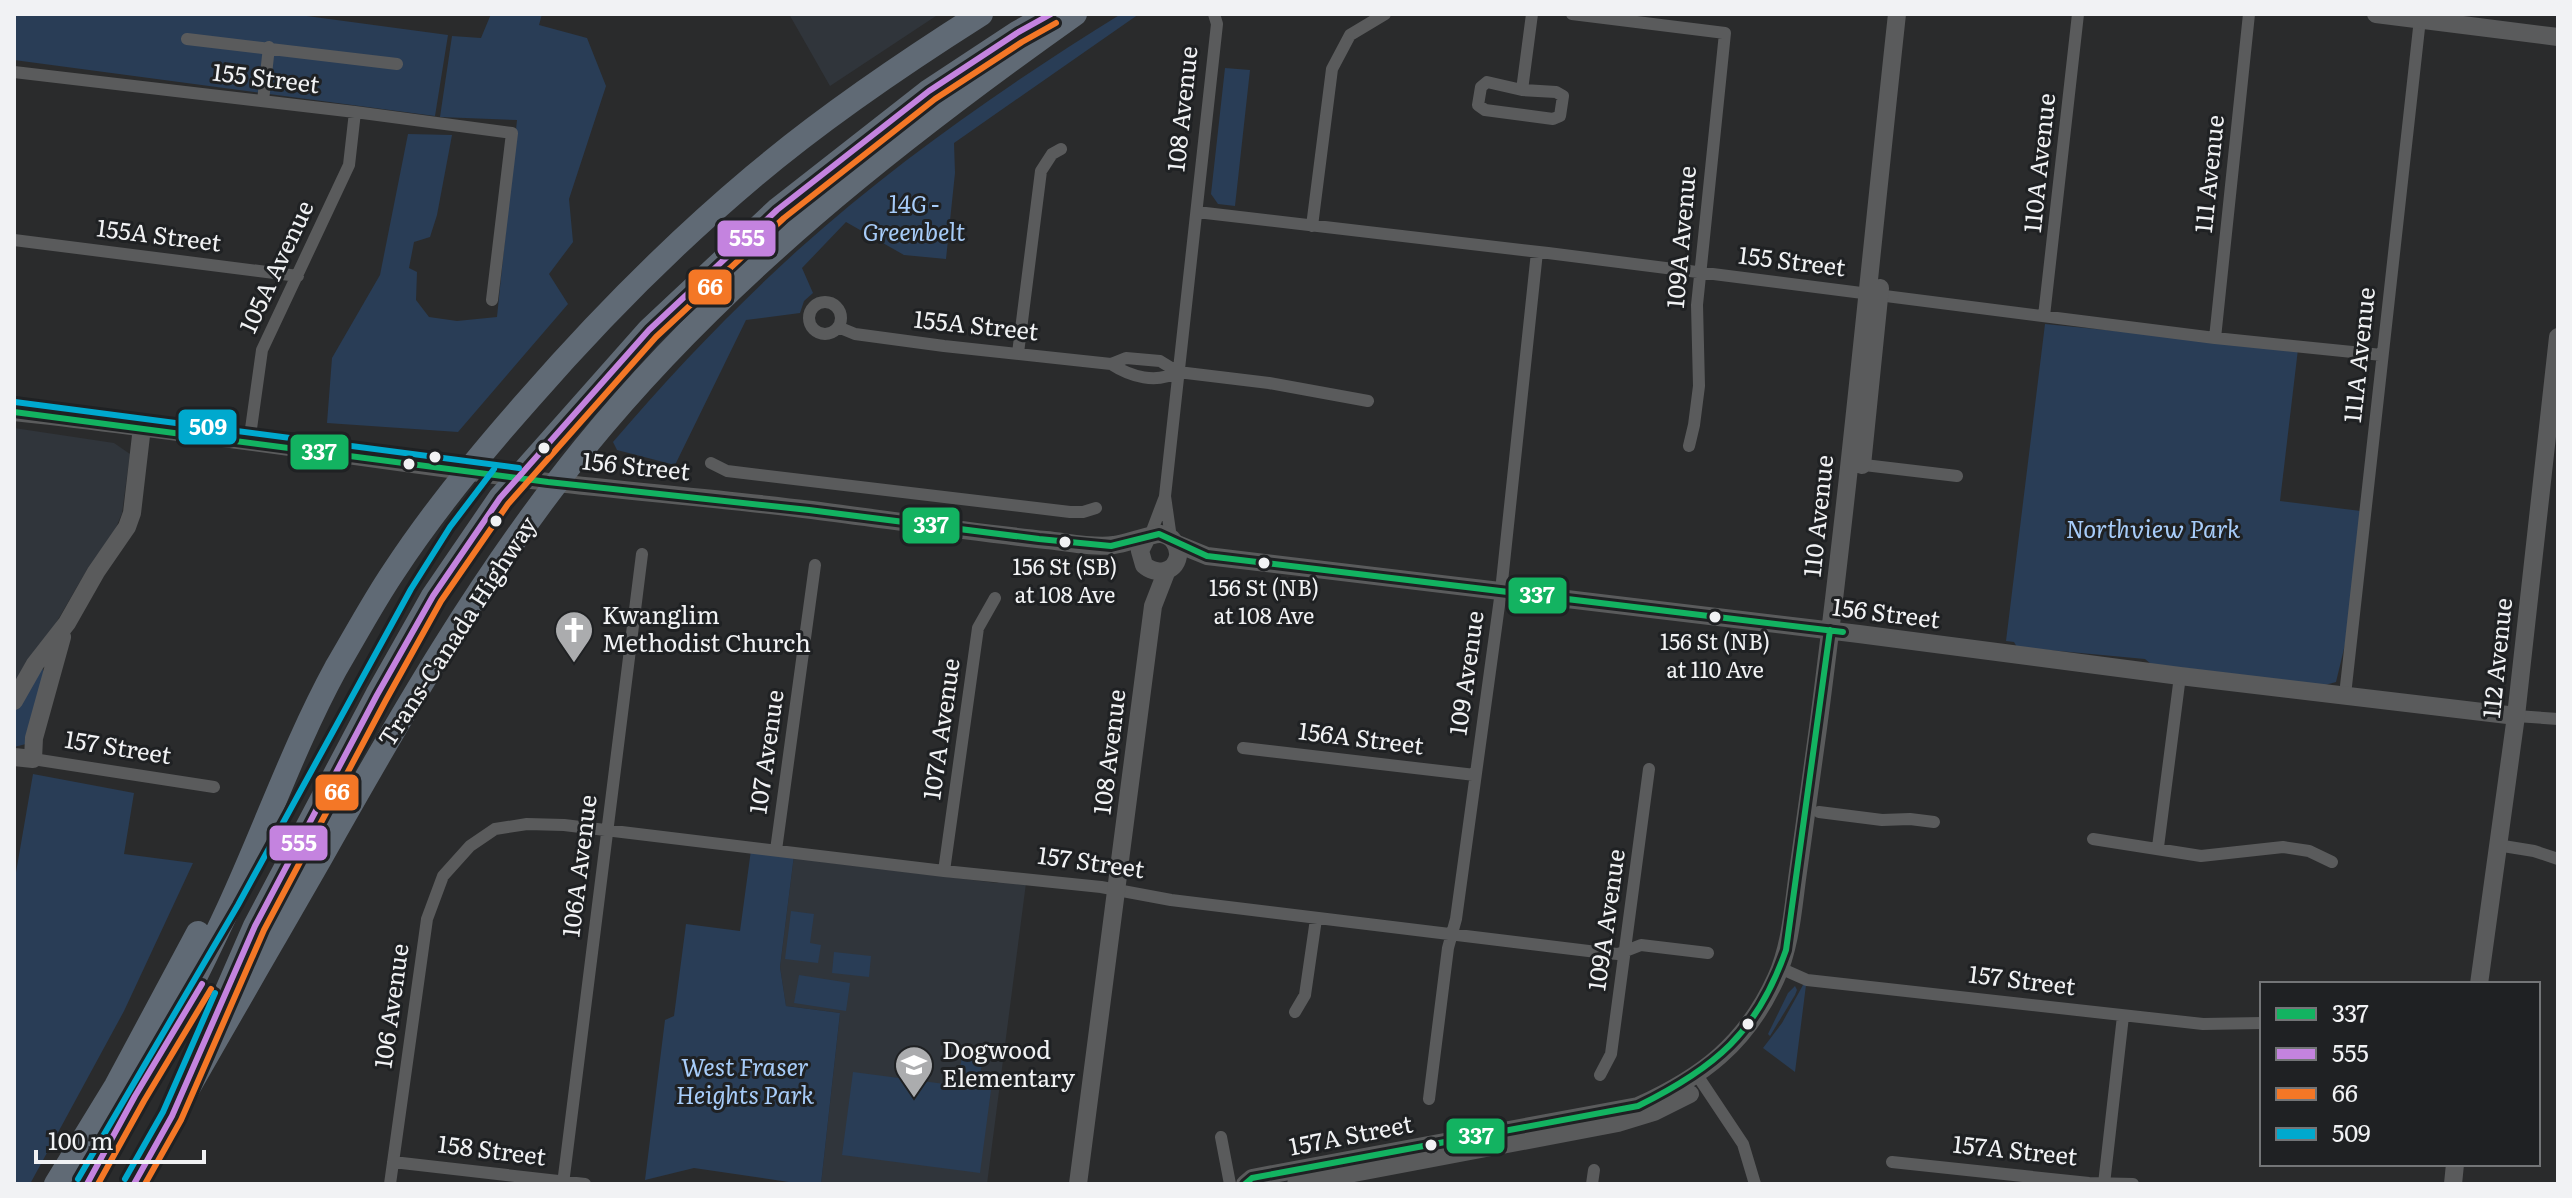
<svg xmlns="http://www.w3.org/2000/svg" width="2572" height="1198" font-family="Literata,serif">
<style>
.built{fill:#30353b}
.green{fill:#293d56}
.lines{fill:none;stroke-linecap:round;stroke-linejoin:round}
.street{stroke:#5a5b5c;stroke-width:12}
.secondary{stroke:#5a5b5c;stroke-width:18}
.highway{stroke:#606a75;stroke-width:24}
.bus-1-casing{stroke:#1f2123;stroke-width:12}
.bus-2-casing{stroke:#1f2123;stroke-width:12}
.bus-3-casing{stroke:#1f2123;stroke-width:12}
.bus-4-casing{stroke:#1f2123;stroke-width:12}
.bus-1{stroke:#13b361;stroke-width:6}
.bus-2{stroke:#c483df;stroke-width:6}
.bus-3{stroke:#f47726;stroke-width:6}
.bus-4{stroke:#00a9ce;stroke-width:6}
.bus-dot{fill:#f1f2f4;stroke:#1f2123;stroke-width:3}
.labels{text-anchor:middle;stroke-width:6;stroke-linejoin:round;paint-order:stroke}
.bus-label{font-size:22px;fill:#f1f2f4;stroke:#1f2123}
.street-label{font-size:24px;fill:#f1f2f4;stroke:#1f2123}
.park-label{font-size:24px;font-style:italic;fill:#a7ccf9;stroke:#1f2123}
.poi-label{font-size:24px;fill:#f1f2f4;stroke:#1f2123;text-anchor:start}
.line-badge{stroke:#1f2123;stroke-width:3}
.badge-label{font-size:22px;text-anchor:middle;font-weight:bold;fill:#fff}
</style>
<rect width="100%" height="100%" fill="#2a2b2c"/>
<path class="built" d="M789,14h150l-109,72z
M14,428l100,15 16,11 -8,59 -7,17 -27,38 -74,127z
M794,855l22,6 181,22 6,-3 23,3 -39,301h-166l19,-171 -54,-7 -6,-39z"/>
<path class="green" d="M14,14h278l156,21 -13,81 -421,-56z
M491,14h51l-3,11 48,13 19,48 -37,113 4,43 -24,32 19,30 -110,128 -131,-9 5,-65 48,-83 28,-141 44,1 -15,80 -7,22 -16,5 -5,26 8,4 -1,28 13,17 28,4 40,-4 20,-197 -77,-3 12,-81 29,2z
M1121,14h18l-185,129 1,30 -9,86 -42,-4 -58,-33 -44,46 11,25 -9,8 -4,12 -54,7 -71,145 -58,-15 -4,-8c58,-68 119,-132 185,-192 99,-89 210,-166 323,-236z
M1225,68l25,2 -15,136 -17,-2 -7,-10z
M2045,324l253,25 -18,152 81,10 -13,121 -12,50 -11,3 -174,-21 -6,-5 -128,-12 -3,-5 -8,-1z
M42,667l2,7 -18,70 -12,3v-40z
M33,774l101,19 -10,61 69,9 -69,148 -94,173h-16v-300z
M751,850l43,5 -14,112 6,39 54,7 -19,171h-19l-108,-16 -49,12 20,-160 9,-4 12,-92 54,7z
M791,911l23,3 -4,29 11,2 -3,18 -33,-4z
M834,952l37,4 -2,21 -37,-4z
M799,975l51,8 -4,28 -52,-8z
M1803,985h3l-11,87 -32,-24 19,-25z
M1795,986l2,4 -2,5 -25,41 -2,-2 20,-41z
M962,1057l21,4 -5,21 -20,-4z
M853,1072l138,18 -11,83 -138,-18z"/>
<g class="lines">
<path class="street" d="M1572,14l153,19
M187,39l210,25
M14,72l341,40 157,21 -20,167
M1487,82l35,8 34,2 7,4 -3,20 -7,3 -68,-9 -7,-5 3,-18z
M1522,90l10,-76
M263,101l6,-54
M1197,212l351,41 667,85 167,17
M1312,226l20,-157 18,-34 35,-21
M14,240l284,36
M809 318a16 16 0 1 1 32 0a16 16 0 1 1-32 0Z
M2044,316l34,-302
M838,327l17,7 89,12 167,18c20,13 45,20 67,8
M2215,338l34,-324
M1018,353l23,-182 11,-17 9,-5
M1111,364l15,-6 34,3 18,11 91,11 99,18
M249,443l13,-93 87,-185 6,-53
M1689,446l5,-21 5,-39 -2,-81 28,-272
M711,463l16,8 343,41h13l13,-4
M1856,464l101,12
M1150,536l14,-37
M1171,538l-6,-42 52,-472 -3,-10
M2345,695l75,-676
M2516,716l42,3
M1243,748l232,27
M33,759l181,28
M1819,812l63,8 28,-1 24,3
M2093,839l108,17 82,-9 26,4 23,11
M2497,845l37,6 24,8
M2158,847l22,-171
M776,850l39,-285
M944,871l34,-243 17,-30
M1780,968l27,12 396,44 59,-1
M1295,1012l10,-17 11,-76
M1600,1075l11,-21 38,-285
M1697,1075l46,69 12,40
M1429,1099l19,-151 8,-29 45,-328 36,-339
M1221,1137l9,47
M393,1162l192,22
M1892,1162l197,21 44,1
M390,1184l37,-265 16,-43 27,-30 25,-17 32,-5 37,1 380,46 157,16 70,13 434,53 13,1 23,-9 67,8
M563,1184l79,-630
M1592,1184l2,-14
M2104,1184l19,-168"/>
<path class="secondary" d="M2376,14l182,23
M14,412c178,19 356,48 534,70 88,10 176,17 264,28 78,10 156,22 234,30 21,2 46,8 68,5 11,-1 40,-12 47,-11 11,1 18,12 17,22 -3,18 -23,19 -34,9l-4,-14 6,-12
M1862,465l18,-177
M1175,543l32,13 652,78 321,42 336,40
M14,701l21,-37 32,-41 29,-51 31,-45 5,-14 10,-86
M14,757l19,2 1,-21 28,-101
M2479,984l37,-268 42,-379
M1078,1184l75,-578 14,-36
M1245,1184l7,-6 386,-72c64,-29 108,-62 138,-128 15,-33 17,-71 22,-106 7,-48 13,-96 20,-144 31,-237 53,-476 79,-714
M1296,1184l322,-61 36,-11 36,-18
M2453,1184l2,-20"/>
<path class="highway" d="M221,1004l34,-78 122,-231 56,-99 67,-98 149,-168 128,-120 152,-119 88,-58 34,-19
M56,1184l60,-98 82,-153
M87,1184c49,-90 98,-182 141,-275 37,-80 66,-164 108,-241 19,-32 37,-66 58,-97 40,-61 87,-118 135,-172 69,-79 144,-155 225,-223 71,-60 148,-112 227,-162
M134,1184c61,-109 124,-217 186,-325 80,-142 161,-284 264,-411 139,-171 312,-307 491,-434"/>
<g class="bus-1-casing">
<path id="bus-1" d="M14,412l534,70 261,28 230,29 72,7 48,-12 48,22 636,76
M1245,1184l7,-6 386,-72c77,-38 119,-73 148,-156l44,-320"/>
</g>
<g class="bus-2-casing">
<path id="bus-2" d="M87,1184l48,-88 67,-112
M134,1184l38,-68 83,-190 122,-231 56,-99 67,-98 149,-168 128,-120 152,-119 88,-58 34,-19"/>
</g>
<g class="bus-3-casing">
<path id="bus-3" d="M98,1184l46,-83 67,-112
M145,1184l36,-64 83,-190 122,-230 55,-99 67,-97 148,-167 128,-119 151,-119 87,-57 34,-19"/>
</g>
<g class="bus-4-casing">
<path id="bus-4" d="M15,402l504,66
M78,1179l160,-274 173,-316 39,-62 44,-58
M125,1179l38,-67 52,-119"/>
</g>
<use href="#bus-1" class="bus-1"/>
<use href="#bus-2" class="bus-2"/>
<use href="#bus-3" class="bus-3"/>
<use href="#bus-4" class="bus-4"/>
</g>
<defs>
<g id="church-pin" transform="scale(2)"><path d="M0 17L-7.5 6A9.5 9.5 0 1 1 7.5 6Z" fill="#abacae" stroke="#1f2123"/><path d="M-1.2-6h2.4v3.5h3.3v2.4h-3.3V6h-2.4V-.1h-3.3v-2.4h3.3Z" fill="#fff"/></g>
<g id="school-pin" transform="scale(2)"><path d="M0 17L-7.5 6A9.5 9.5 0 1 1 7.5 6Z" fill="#abacae" stroke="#1f2123"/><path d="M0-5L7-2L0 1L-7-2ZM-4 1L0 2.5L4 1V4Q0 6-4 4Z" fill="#fff"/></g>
</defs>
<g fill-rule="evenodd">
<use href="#church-pin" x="574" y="630"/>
<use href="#school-pin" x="914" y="1065"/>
</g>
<g class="bus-dot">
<circle cx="544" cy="448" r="7"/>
<circle cx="435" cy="457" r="7"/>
<circle cx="409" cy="464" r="7"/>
<circle cx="496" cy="521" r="7"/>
<circle cx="1065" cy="542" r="7"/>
<circle cx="1264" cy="563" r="7"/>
<circle cx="1715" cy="617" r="7"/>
<circle cx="1748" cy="1024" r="7"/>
<circle cx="1431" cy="1145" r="7"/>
</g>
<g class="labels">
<g class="bus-label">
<text x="1065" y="575">156 St (SB)<tspan x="1065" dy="28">at 108 Ave</tspan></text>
<text x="1264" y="596">156 St (NB)<tspan x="1264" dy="28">at 108 Ave</tspan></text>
<text x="1715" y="650">156 St (NB)<tspan x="1715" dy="28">at 110 Ave</tspan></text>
</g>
<g class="street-label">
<text transform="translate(266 79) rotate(7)" y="8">155 Street</text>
<text transform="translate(1183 109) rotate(-84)" y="8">108 Avenue</text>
<text transform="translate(2040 163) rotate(-84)" y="8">110A Avenue</text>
<text transform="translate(2210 174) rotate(-84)" y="8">111 Avenue</text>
<text transform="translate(159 236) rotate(7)" y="8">155A Street</text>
<text transform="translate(1682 237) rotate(-85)" y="8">109A Avenue</text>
<text transform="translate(1792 262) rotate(7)" y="8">155 Street</text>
<text transform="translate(277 267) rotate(-65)" y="8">105A Avenue</text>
<text transform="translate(976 326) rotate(6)" y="8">155A Street</text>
<text transform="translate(2360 355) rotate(-84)" y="8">111A Avenue</text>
<text transform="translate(636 467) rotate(6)" y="8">156 Street</text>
<text transform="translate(1819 516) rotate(-84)" y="8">110 Avenue</text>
<text transform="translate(1886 614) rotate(7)" y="8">156 Street</text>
<text transform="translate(458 632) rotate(-57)" y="8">Trans-Canada Highway</text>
<text transform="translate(2498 658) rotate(-84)" y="8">112 Avenue</text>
<text transform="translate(1467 673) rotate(-82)" y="8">109 Avenue</text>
<text transform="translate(942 729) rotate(-82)" y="8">107A Avenue</text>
<text transform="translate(1361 739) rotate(7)" y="8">156A Street</text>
<text transform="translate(118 748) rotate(9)" y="8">157 Street</text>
<text transform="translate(767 752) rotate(-82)" y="8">107 Avenue</text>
<text transform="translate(1110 752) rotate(-83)" y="8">108 Avenue</text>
<text transform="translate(1091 863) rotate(8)" y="8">157 Street</text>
<text transform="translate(580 866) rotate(-83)" y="8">106A Avenue</text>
<text transform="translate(1607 920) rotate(-82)" y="8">109A Avenue</text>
<text transform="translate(2022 981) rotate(7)" y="8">157 Street</text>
<text transform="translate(392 1006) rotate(-82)" y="8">106 Avenue</text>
<text transform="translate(1351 1136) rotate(-11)" y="8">157A Street</text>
<text transform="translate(492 1151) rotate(7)" y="8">158 Street</text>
<text transform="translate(2015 1151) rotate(6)" y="8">157A Street</text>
</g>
<g class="park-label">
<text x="914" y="213">14G -<tspan x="914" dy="28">Greenbelt</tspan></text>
<text x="2153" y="538">Northview Park</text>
<text x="745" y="1076">West Fraser<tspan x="745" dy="28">Heights Park</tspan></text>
</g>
<g class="poi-label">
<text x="602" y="624">Kwanglim<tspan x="602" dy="28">Methodist Church</tspan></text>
<text x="942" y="1059">Dogwood<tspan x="942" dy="28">Elementary</tspan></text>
</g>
</g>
<g class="line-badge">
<rect x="716" y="219" width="61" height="39" rx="8" fill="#c483df"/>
<rect x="687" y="268" width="46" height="38" rx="8" fill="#f47726"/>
<rect x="177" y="408" width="61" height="38" rx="8" fill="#00a9ce"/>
<rect x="289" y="433" width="61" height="38" rx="8" fill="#13b361"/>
<rect x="901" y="506" width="60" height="39" rx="8" fill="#13b361"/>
<rect x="1507" y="576" width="61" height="39" rx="8" fill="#13b361"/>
<rect x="314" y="773" width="46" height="39" rx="8" fill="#f47726"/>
<rect x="268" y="824" width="61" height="38" rx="8" fill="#c483df"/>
<rect x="1445" y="1117" width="61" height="38" rx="8" fill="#13b361"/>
</g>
<g class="badge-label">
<text x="747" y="246">555</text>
<text x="710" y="295">66</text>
<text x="208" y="435">509</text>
<text x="319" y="460">337</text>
<text x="931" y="533">337</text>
<text x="1537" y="603">337</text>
<text x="337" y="800">66</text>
<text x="299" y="851">555</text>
<text x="1476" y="1144">337</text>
</g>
<rect width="2572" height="1198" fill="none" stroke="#f1f2f4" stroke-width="32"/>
<rect x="2260" y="982" width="280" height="184" fill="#1f2123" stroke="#737577" stroke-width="2"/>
<rect x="2276" y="1008" width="40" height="12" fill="#13b361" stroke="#737577" stroke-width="2"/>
<text x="2332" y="1022" font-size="24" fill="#f1f2f4">337</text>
<rect x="2276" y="1048" width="40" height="12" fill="#c483df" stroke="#737577" stroke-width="2"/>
<text x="2332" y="1062" font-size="24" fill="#f1f2f4">555</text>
<rect x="2276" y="1088" width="40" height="12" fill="#f47726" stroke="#737577" stroke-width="2"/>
<text x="2332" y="1102" font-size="24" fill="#f1f2f4">66</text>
<rect x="2276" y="1128" width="40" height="12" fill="#00a9ce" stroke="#737577" stroke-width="2"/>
<text x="2332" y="1142" font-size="24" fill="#f1f2f4">509</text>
<path d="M36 1150v12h168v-12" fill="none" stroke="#f1f2f4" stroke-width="4"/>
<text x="48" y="1150" font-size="24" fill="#f1f2f4" stroke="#1f2123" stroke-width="6" paint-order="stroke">100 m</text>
</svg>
